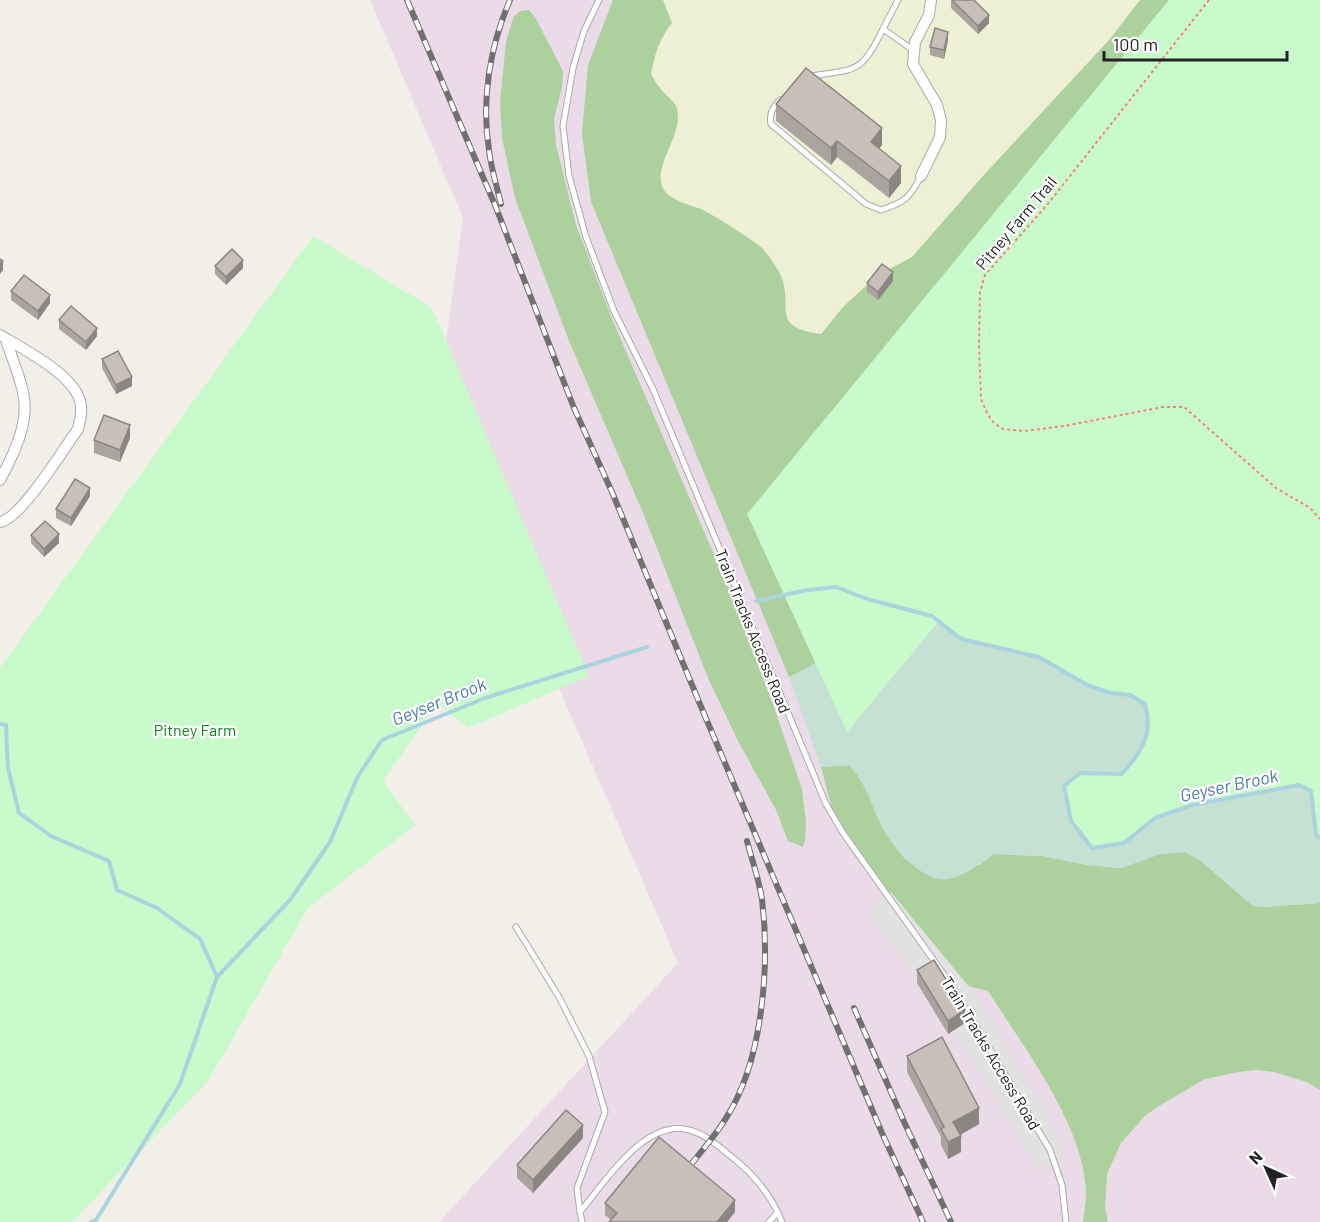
<svg xmlns="http://www.w3.org/2000/svg" width="1320" height="1222" font-family="Barlow,sans-serif">
<style>
.industrial{fill:#ebdbe8}
.farmland{fill:#eef0d5}
.forest{fill:#add19e}
.wetland{fill:#c6e0d4}
.park{fill:#c8facc}
.parking{fill:#e2e2e2}
.lines{fill:none;stroke-linecap:round;stroke-linejoin:round}
.stream{stroke:#aad3df;stroke-width:4}
.lane-casing{stroke:#a9a9a9;stroke-width:7}
.street-casing{stroke:#a9a9a9;stroke-width:12}
.path{stroke:#fa8072;stroke-width:2;stroke-dasharray:3 3;stroke-linecap:butt}
.lane{stroke:#fff;stroke-width:5}
.street{stroke:#fff;stroke-width:10}
.rail-casing{stroke:#707070;stroke-width:6}
.rail{stroke:#fff;stroke-width:4;stroke-dasharray:11;stroke-linecap:butt}
.wall{fill:#aba49e}
.shaded-wall{fill:#8b8681}
.building{fill:#c7bfb8;stroke:#8b8681;stroke-width:1.5}
.labels{text-anchor:middle;stroke-width:4.5;stroke-linejoin:round;paint-order:stroke}
.street-label{font-size:16px;fill:#222;stroke:#fff}
.park-label{font-size:16px;fill:#0c8416;stroke:#fff}
.water-label{font-size:18px;font-style:italic;fill:#4a7aab;stroke:#fff}
</style>
<rect width="100%" height="100%" fill="#f2efe9"/>
<path class="industrial" d="M370,0h266l609,1000 75,38v184h-881l239,-259 -241,-557 26,-188z"/>
<path class="farmland" d="M636,0h684l-573,514 -129,-318z"/>
<path class="forest" d="M613,0h50l9,23c-13,16 -17,31 -21,51 3,5 6,11 10,15 4,6 12,11 15,17 10,27 -22,55 -14,80 6,16 30,18 43,25 11,6 50,30 58,38 6,7 14,18 18,27 13,32 -12,51 40,58l22,-27 25,-23 14,-11 30,-16 70,-80 127,-137 31,-40h30l-349,659 -15,10 -17,8 -198,-475 -9,-69 6,-68z
M529,10l6,7 28,54 -1,16 -8,32 2,26 20,80 39,101 114,263 45,118 28,82 4,33 -1,18 -2,7 -15,-6 -12,-31 -38,-69 -30,-63 -65,-165 -74,-172 -54,-143 -13,-60 -2,-36 6,-61 8,-25 6,-5z
M849,765l12,12 24,55 20,27 75,6 13,-11 50,2 44,9 34,3 39,-14 25,-2 15,8 52,45 9,2 59,-4v187l-13,-8 -33,-10 -18,-2 -17,2 -34,7 -46,27 -14,10 -24,27 -14,31 -2,33 3,15h-25c1,-9 3,-19 3,-28 -1,-68 -62,-146 -98,-203l-32,-8 -13,-11 -92,-121 -16,-30 -14,-54z"/>
<path class="wetland" d="M897,577l423,84v242l-59,4 -9,-2 -52,-45 -15,-8 -25,2 -39,14 -34,-3 -44,-9 -50,-2c-11,9 -31,23 -45,25 -24,4 -53,-29 -64,-48 -12,-23 -17,-47 -35,-66l-28,2 -32,-90 17,-8 15,-10z"/>
<path class="park" d="M1169,0h151v838l-4,-3 -5,-44 -12,-6 -107,20 -37,13 -31,25 -32,5 -21,-27 -7,-35 16,-13 42,1c19,-22 32,-40 23,-70l-15,-9 -19,-2 -24,-8 -48,-28 -78,-18 -22,-18 -92,111 -100,-218z
M313,236l119,72 157,368 -121,52 -31,-25 -54,78 32,44 -107,83 -100,173 -136,141h-72v-554z"/>
<path class="parking" d="M891,892l84,102 73,123 17,38 -27,15 -62,-104 -56,-85 -54,-69z"/>
<g class="lines">
<path class="stream" d="M756,601l51,-11 29,-3 31,12 65,17 29,23 78,18 48,28 24,8 19,2 15,9c9,30 -4,48 -23,70l-42,-1 -16,13 7,35 21,27 32,-5 31,-25 37,-13 107,-20 12,6 5,44 4,3
M0,724l6,1 2,43 11,45 32,23 58,25 8,29 40,18 43,31 17,38
M91,1222l5,-2 84,-136 37,-107 73,-77 40,-58 27,-64 25,-38 103,-42 162,-51"/>
<g class="lane-casing">
<path id="lane" d="M599,0l-15,31 -11,37 -10,58 6,50 17,61 28,74 39,78 173,415 17,29 109,153 98,164 12,35 4,37
M898,0l-15,29 30,21
M811,76c47,-7 50,-3 72,-47
M780,100c-7,7 -11,13 -9,24l95,80 15,6c24,-8 29,-12 40,-34
M516,927l43,70 30,59 16,56 -28,76 3,24
M582,1222l-2,-10c24,-29 65,-94 109,-82 16,4 27,14 39,24 24,18 43,40 54,68
M769,1222l9,-10"/>
</g>
<g class="street-casing">
<path id="street" d="M921,176l19,-39 1,-17 -4,-15 -24,-41 2,-22 14,-27 2,-15
M0,335c23,14 73,39 80,66 3,9 0,19 -2,28 -14,19 -57,90 -78,93
M0,480c14,-26 30,-58 23,-88 -4,-18 -12,-36 -17,-53"/>
</g>
<path class="path" d="M1209,0l-162,205 -62,70 -5,17 -1,54 2,53 7,16 6,8 9,6 21,2 40,-5 99,-19h21l92,81 34,20 10,11"/>
<use href="#lane" class="lane"/>
<use href="#street" class="street"/>
<g class="rail-casing">
<path id="rail" d="M407,0l88,205 79,203 38,84 90,217 180,424 41,89
M501,204c-4,-17 -10,-36 -12,-54 -8,-50 1,-104 21,-150
M854,1008l51,116 46,98
M690,1166c12,-16 26,-31 36,-48 37,-57 44,-153 36,-219 -3,-19 -10,-39 -15,-58"/>
</g>
<use href="#rail" class="rail"/>
</g>
<path class="wall" d="M951,0l38,23 -11,11 -27,-26z
M948,40l-4,19 -14,-4v-8z
M776,104l106,41 -3,4 22,34 -12,15 -52,-41 -6,8 -55,-44z
M215,266l28,2 -17,17 -11,-11z
M893,281l-15,19 -11,-8v-9z
M11,291l39,12 -12,17 -27,-20z
M59,320l38,16 -11,14 -27,-21z
M102,359l30,27 -16,8 -14,-26z
M130,438l-10,24 -26,-9v-13z
M90,496l-19,30 -15,-8v-9z
M31,535l28,8 -15,14 -13,-14z
M917,970l48,53 -17,11 -31,-51z
M907,1056l72,68 -19,11 1,17 -13,7 -7,-14v-8l-34,-65z
M583,1138l-50,55 -16,-15v-13z
M605,1203l130,9 -8,10h-118l2,-2 -6,-5z"/>
<path class="shaded-wall" d="M989,15v8l-11,11v-8z
M948,32v8l-4,19v-9z
M882,128v17l-11,14v-17z
M837,141v16l-6,8v-17z
M901,166v17l-12,15v-17z
M243,260v8l-17,17v-8z
M3,261v9l-3,4v-8z
M893,272v9l-15,19v-8z
M50,295v8l-12,17v-9z
M97,328v8l-11,14v-8z
M132,377v9l-16,8v-9z
M130,425v13l-10,24v-12z
M90,488v8l-19,30v-8z
M59,534v9l-15,14v-8z
M965,1010v13l-17,11v-13z
M979,1108v16l-26,15v-17z
M583,1125v13l-50,55v-13z
M961,1136v16l-13,7v-17z
M735,1200v12l-8,10h-10z"/>
<path class="building" d="M952,0h22l15,15 -11,11z
M935,28l13,4 -4,18 -14,-3z
M806,68l76,60 -11,14 30,24 -12,15 -52,-40 -6,7 -55,-44z
M232,249l11,11 -17,17 -11,-11z
M0,259l3,2 -3,5z
M882,264l11,8 -15,20 -11,-9z
M24,275l26,20 -12,16 -27,-20z
M71,306l26,22 -11,14 -27,-22z
M118,351l14,26 -16,8 -14,-26z
M104,415l26,10 -10,25 -26,-10z
M75,479l15,9 -19,30 -15,-9z
M45,521l14,13 -15,15 -13,-14z
M934,960l31,50 -17,11 -31,-51z
M942,1037l37,71 -26,14 8,14 -13,6 -7,-13 3,-2 -37,-71z
M566,1110l17,15 -50,55 -16,-15z
M659,1137l76,63 -18,22h-108l8,-9 -12,-10z"/>
<g class="labels">
<g class="street-label">
<text transform="translate(1016 223) rotate(-50)" y="6">Pitney Farm Trail</text>
<text transform="translate(753 631) rotate(68)" y="6">Train Tracks Access Road</text>
<text transform="translate(991 1053) rotate(59)" y="6">Train Tracks Access Road</text>
</g>
<g class="park-label">
<text x="195" y="736">Pitney Farm</text>
</g>
<g class="water-label">
<text transform="translate(439 702) rotate(-22)" y="6">Geyser Brook</text>
<text transform="translate(1229 786) rotate(-12)" y="6">Geyser Brook</text>
</g>
</g>
<g transform="translate(1266 1168) rotate(315)" stroke="#ffffff" stroke-width="4.5" paint-order="stroke">
<path d="M0-4.5L10 22L0 15L-10 22Z" fill="#222222"/>
<text y="-9" font-size="16" font-weight="bold" text-anchor="middle" fill="#222222">N</text>
</g>
<path d="M1104 51v9h183v-9" fill="none" stroke="#222222" stroke-width="3"/>
<text x="1113" y="51" font-size="18" fill="#222222" stroke="#ffffff" stroke-width="4.5" paint-order="stroke">100 m</text>
</svg>
